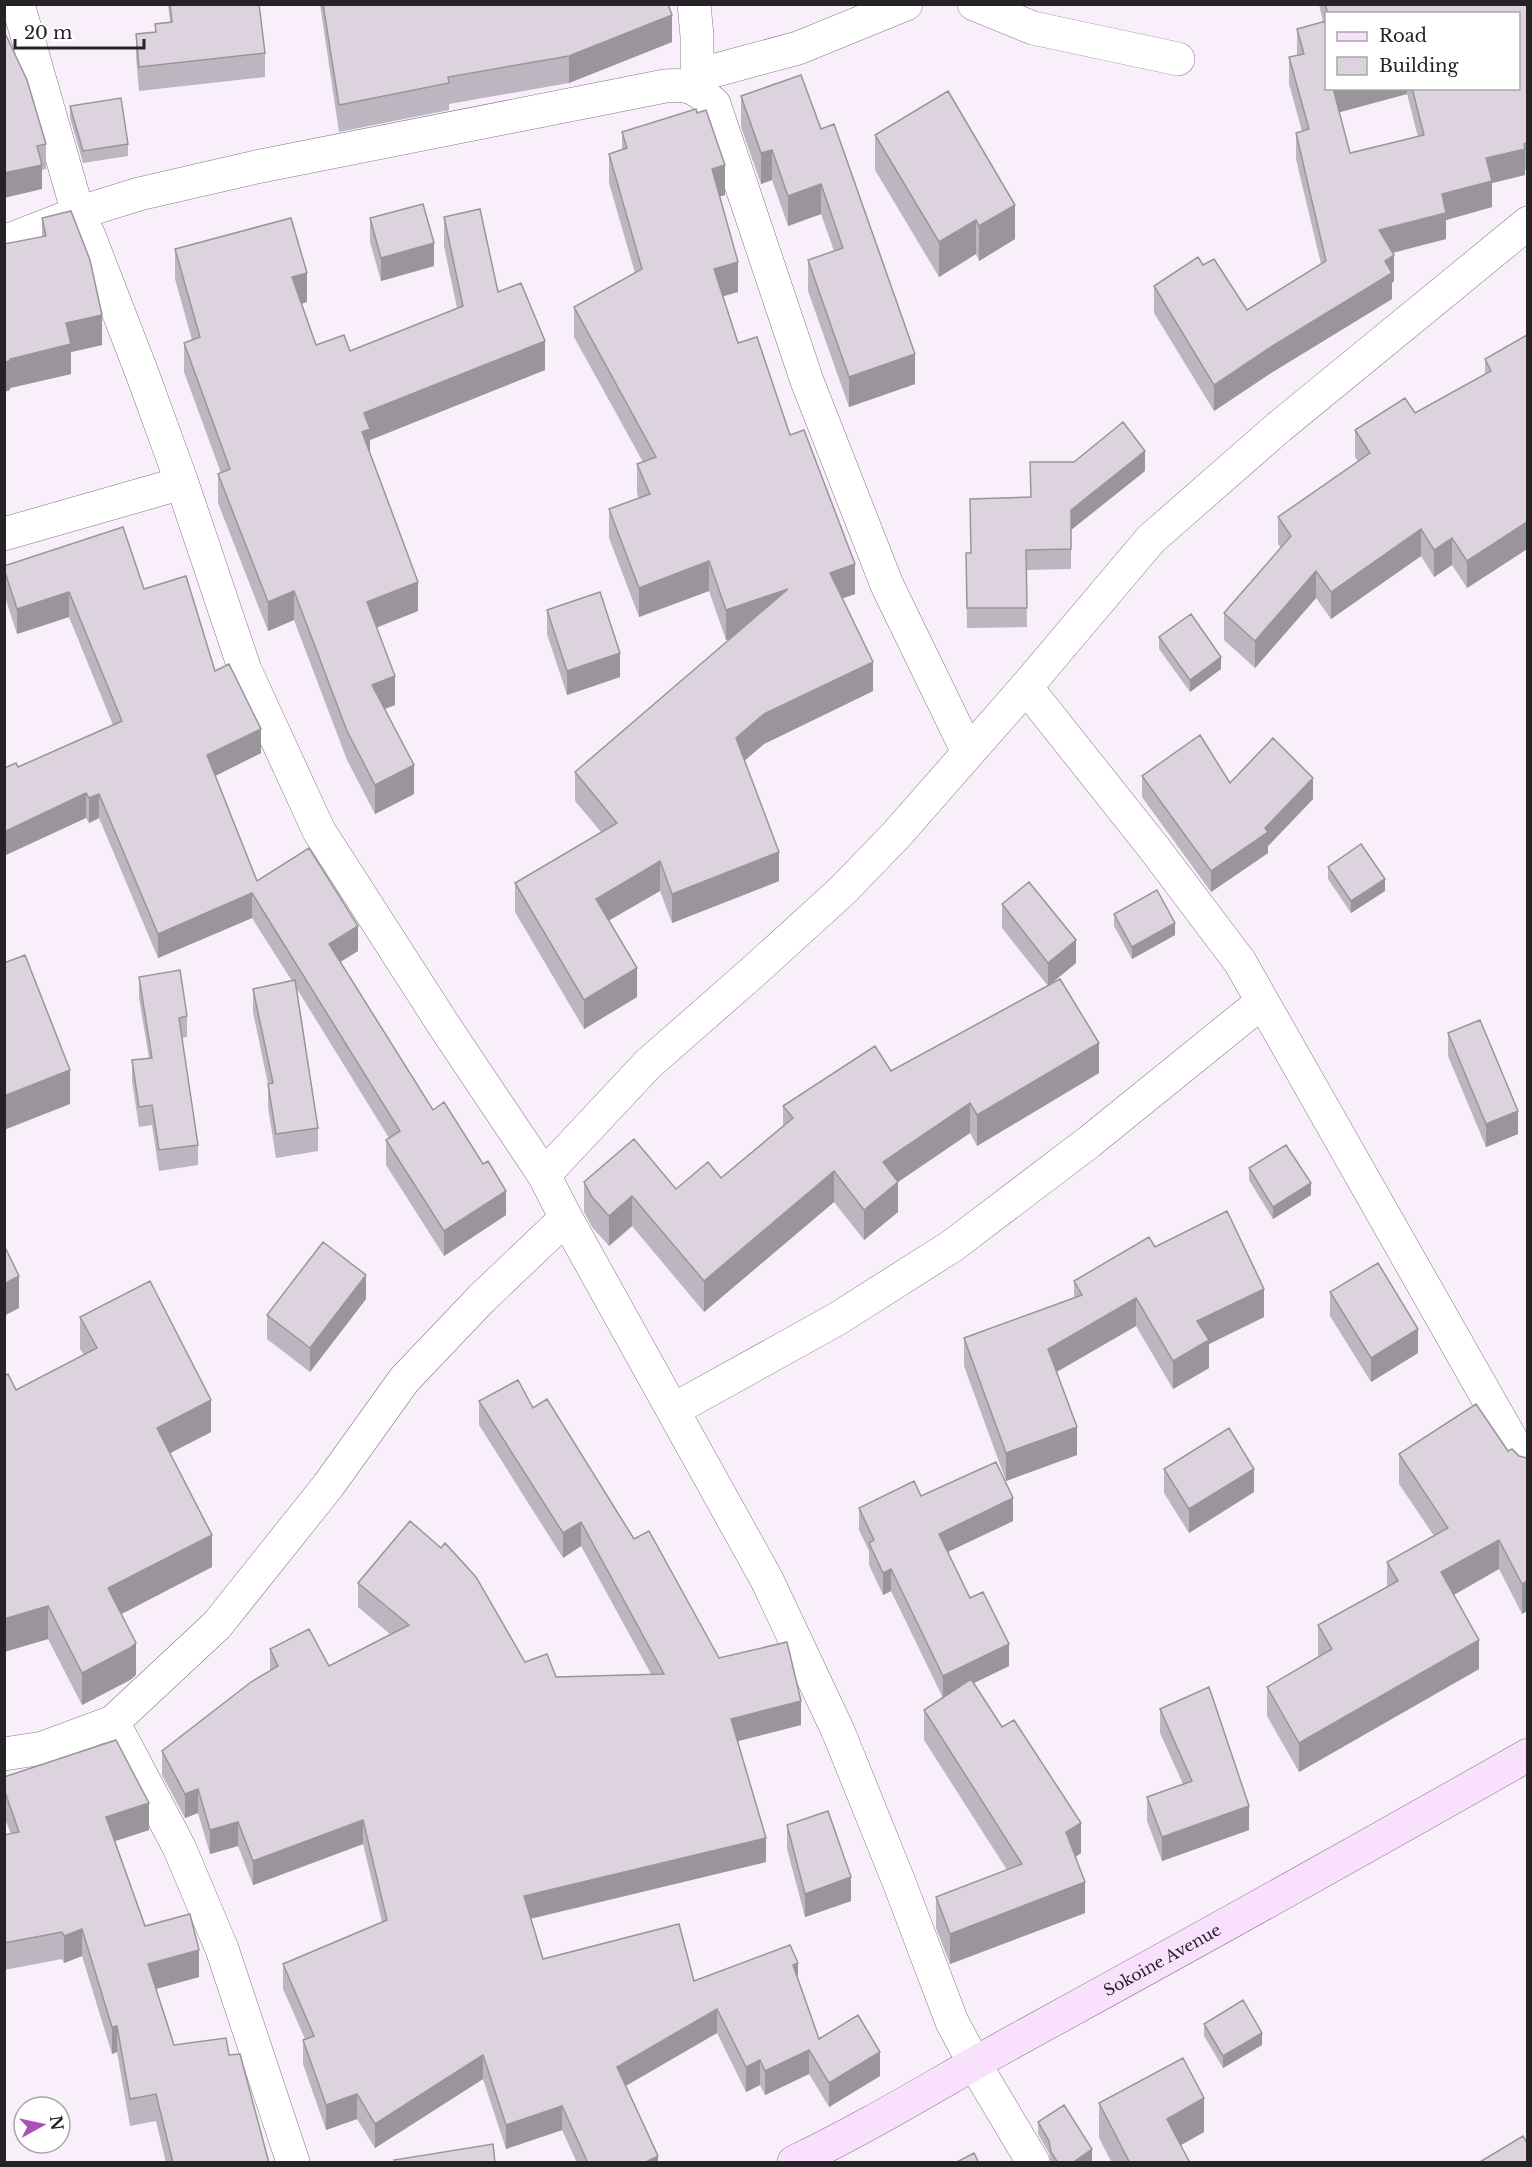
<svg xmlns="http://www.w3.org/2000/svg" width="1532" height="2167" font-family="'Libre Baskerville',serif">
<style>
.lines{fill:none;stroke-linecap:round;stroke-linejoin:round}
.street-casing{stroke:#807882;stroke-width:34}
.secondary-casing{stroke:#807882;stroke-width:34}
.street{stroke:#fff;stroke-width:33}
.secondary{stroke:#f9e1fd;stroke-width:33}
.wall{fill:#bdb5bf;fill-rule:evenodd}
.shaded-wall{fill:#9a949b}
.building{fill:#dcd3de;stroke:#9a949b;stroke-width:1.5}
.labels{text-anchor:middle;stroke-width:6;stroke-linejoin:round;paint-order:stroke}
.street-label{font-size:16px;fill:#262327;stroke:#fff}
</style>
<rect width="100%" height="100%" fill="#f9effa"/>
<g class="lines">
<g class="street-casing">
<path id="street" d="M18,4l60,209 11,23 53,137 40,110 63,187 74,161 124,193 101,151 22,43 201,362 71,151 61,151 53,140 22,41 59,99
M694,4l3,32v53
M974,4l59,24 145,31
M698,75l100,-27 108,-44
M4,242l74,-29 61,-19 117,-27 409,-81c25,-2 31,2 49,18l93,277 80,204 81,167
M4,534l178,-51
M1026,687l128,161 86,114 288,507
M544,1175l104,-111 106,-93 89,-81 54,-56 129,-147 125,-148 128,-112 249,-204
M673,1410l164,-91 115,-73 137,-104 173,-140
M113,1722l66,125 43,102 71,213
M4,1754l39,-6 70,-26 104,-97 111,-139 76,-106 77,-81 85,-81"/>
</g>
<g class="secondary-casing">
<g id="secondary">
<path id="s1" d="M794,2162c78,-37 151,-83 226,-124 170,-93 339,-187 508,-283"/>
</g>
</g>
<use href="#street" class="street"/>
<use href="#secondary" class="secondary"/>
</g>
<path class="wall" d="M168,4h91l6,49v24l-126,14 -3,-34v-23l19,-2v-8l15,-2z
M320,4h348l4,38 -103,41 -120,21v6l-110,22z
M1319,4h208v165l-2,1v5l-33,8v24l-46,13v19l-53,14 1,28 -2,2v16l-121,74 -57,38 -60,-98v-27l49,-21 44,45 74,-46 -25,-105v-26l6,-2 -13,-47v-27l8,-1v-27l26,-7zM1326,14h192v74h-192zM1407,94l11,43 -68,16 -11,-41z
M4,31l42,113v25l-4,1v19z
M801,75l114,309 -66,23 -41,-116v-31l26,-9 -13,-37 -33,12 -16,-46 -11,4 -20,-57v-31z
M70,106l58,38v12l-45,7 -13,-45z
M622,132l103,63 -6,1 19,96 -15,4 15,47 52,92 65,159 -13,4 31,93 -109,53 -19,16 34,121 -107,42 -12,-32 -51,29 28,77 -53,32 -69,-117v-29l86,-51 -26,-31v-29l155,-133 -4,1 -17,-49 -70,26 -30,-79v-29l30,-11 -2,-4v-30l6,-2 -69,-125v-30l61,-34 -26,-90v-29l13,-5z
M875,135l140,104 -36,22 -3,-7 -37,23 -64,-107z
M444,217l54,75 47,78 -175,70v13l48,158 -42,17 19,77 -10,4 29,85 -39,20 -28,-54 -53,-140 -26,11 -50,-128v-29l3,-1 -37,-101v-29l8,-3 -17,-61v-30l132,53 -5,2 14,41 34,6 107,-43 -13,-62z
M42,218l60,127 -31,7v22l-61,14v2l-6,2v-148l38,-7z
M370,218l64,48 -53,15 -11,-39z
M1527,335v214l-60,39 -15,-23 -18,12 -13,-21 -90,63 -15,-21 -61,70 -31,-28v-27l57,-65 -3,-4v-27l80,-56 -3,-4v-27l60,-17 70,-39v-15z
M1145,471l-74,59v39l-45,1 1,57 -60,1 -1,-75h4l60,-56z
M4,566l140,23 71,82 46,82 -46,23 42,105 101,70 -18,11 93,148 73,105 -62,41 -58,-91v-25l3,-2 -92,-149 21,139v23l-42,7 -8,-51v-23l-15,-72v-23l39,-8 -40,-63 -94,40 -59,-140 -10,5 -3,-5 -68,-51 95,-42 -44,-108 -52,17 -13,-40z
M547,610l73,67 -53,18 -20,-61z
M1159,637l62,32 -31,23 -31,-43z
M1142,776l88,7 83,16 -45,47v7l-57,39 -69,-95z
M1328,867l57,24 -34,22 -23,-34z
M1002,904l74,59 -25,21 48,89 -122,73 -7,-13 -72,49v30l-34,28 -30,-38 -130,110 -72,-86 -23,20 -17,-19 -8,-15v-30l92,7 45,-11 62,-52v-20l108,-35 157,-85 -46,-58z
M1114,914l61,21 -43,24 -18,-33z
M139,977l48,39v21l-5,1 16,107v20l-39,6 -7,-46 -13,2 -7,-46v-21l17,-2 -10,-60z
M1448,1033l70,101 -32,13 -38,-91z
M1249,1168l62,27 -38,24 -24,-39z
M1155,1247l109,70 -55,27v24l-36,21 -37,-63 -80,46 21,83 -71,26 -42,-115v-28l110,-40v-17z
M1330,1292l88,61 -47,29 -41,-66z
M366,1299l-56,73 -43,-33v-24z
M80,1317l131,115 -41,21 42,114 -91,47 15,61 -6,5 -48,25 -34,-66 -44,13v-276l12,14 68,-35 -4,-6z
M479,1401l54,7 101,131 85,119 82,67 -64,16 29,121 -235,57 12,40 151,22 104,-2 21,60 61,37 -51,31 -20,-33 -44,21 -5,-10 -14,7 -29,-59 -92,53 33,77h-81l-15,-33 -56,19 -23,-70 -108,69 -18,-29 -31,11 -23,-66v-24l2,-1 -22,-50v-25l99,-42 -19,-78 -110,41 -15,-39 -28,8 -12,-41 -13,5 -23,-43v-24l108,-80v-22l59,17 62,-31 -33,-28v-24l198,94 95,-3 -70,-128 -18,12 -84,-133z
M1508,1451l11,5 8,2v153l-5,3 -23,-45 -45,26 25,74 -180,103 -32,-56v-29l52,-31 -1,-1v-30l69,-38v-25l47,-26 -35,-52v-30z
M1164,1469l90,23 -65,41 -25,-40z
M921,1496l92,25 -65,31 22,46 39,68 -35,17 107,170 -6,4 10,56 -135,51 -14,-36v-31l71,-27 -83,-130v-30l19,-12 -52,-107 -8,4 -14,-30v-14l-10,-21v-22z
M1160,1709l89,121 -87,31 -15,-40v-24l36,-13 -23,-51z
M4,1777l145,53 -34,11 30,85 54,51 -43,12 18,56 55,10 40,108h-103l-10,-42 -26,5 -13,-74 -5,2 -30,-98 -18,7 -2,-4 -58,11v-135l7,-1 -7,-18z
M787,1825l64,76 -46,16 -18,-68z
M1204,2024l58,21 -39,23 -19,-32z
M1099,2103l105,29 -23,13 9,18h-78l-13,-25z
M1038,2122l54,39 -2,2h-39l-2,-10 -11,-19z"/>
<path class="shaded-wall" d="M672,15v27l-103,41v-27z
M1333,88h74v6l-74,20z
M1525,149v26l-33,8v24l-46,13v19l-67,17v-26l107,-72z
M772,150v30l-11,4v-31z
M42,165v24l-38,9v-25z
M725,165v30l-13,4v-30z
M821,184v30l-33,12v-30z
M1015,205v34l-36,22v-35z
M976,220v34l-37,23v-35z
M434,243v23l-53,15v-23z
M1394,255v26l-2,2v16l-121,74 -57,38v-26l171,-124z
M738,262v30l-24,7v-30z
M307,273v29l-15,4v-29z
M102,315v30l-31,7v22l-61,14v2l-6,2v-30l62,-39z
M545,341v29l-175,70v18l-8,-26 2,-19z
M915,354v30l-66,23v-30z
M1145,451v20l-74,59v-20z
M1527,522v27l-60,39v-27z
M1421,529v27l-90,63v-27z
M1452,538v27l-18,12v-27z
M709,561v30l-70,26v-29z
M855,564v30l-25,9v-30z
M1316,571v27l-61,70v-27z
M418,582v29l-51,20v-29z
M788,589v30l-62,21v-30z
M294,591v29l-26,11v-29z
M69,592v25l-52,17v-25z
M620,653v24l-53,18v-24z
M1221,657v12l-31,23v-12z
M873,662v29l-109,53 -28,24v-30l28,-24z
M395,676v29l-23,9v-29z
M261,729v24l-54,27v-25z
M414,765v29l-39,20v-29z
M1313,778v21l-45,47v7l-57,39v-21l54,-43z
M86,793v25l-82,38v-24z
M99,794v24l-10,5v-25z
M779,852v29l-107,42v-29z
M660,861v30l-64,37v-29z
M1385,879v12l-34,22v-12z
M252,893v25l-94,40v-24z
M1175,923v12l-43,24v-12z
M358,926v25l-29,18v-25z
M1076,940v23l-28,23v-23z
M637,968v29l-53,32v-29z
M1099,1043v30l-122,73v-31z
M70,1070v34l-66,26v-34z
M970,1103v30l-72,49v30l-34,28v-30l19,-48z
M1518,1111v23l-32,13v-23z
M834,1171v31l-130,110v-31z
M1311,1183v12l-38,24v-12z
M506,1191v24l-62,41v-25z
M632,1196v30l-23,20v-30z
M366,1275v24l-56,73v-24z
M19,1276v32l-15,8v-32z
M1264,1289v28l-55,27v24l-36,21v-28l24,-40z
M1136,1298v28l-88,51v-28z
M1418,1329v24l-47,29v-24z
M211,1400v32l-54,28v-32z
M1077,1427v28l-71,26v-28z
M1254,1469v23l-65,41v-24z
M1013,1498v23l-74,35v-22z
M581,1522v24l-18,12v-25z
M212,1535v32l-104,54v-33z
M1499,1540v29l-58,33v-30z
M891,1569v22l-8,4v-22z
M1527,1581v30l-5,3v-30z
M48,1606v33l-44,13v-33z
M1479,1640v29l-180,103v-29z
M136,1643v32l-6,5 -48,25v-32z
M1009,1644v22l-66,32v-22z
M801,1701v24l-70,18v-24z
M198,1789v24l-13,5v-24z
M149,1803v27l-43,14v-27z
M1249,1806v24l-87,31v-24z
M363,1820v24l-110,41v-24z
M238,1822v24l-28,8v-24z
M1081,1823v30l-15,10v-31z
M766,1838v24l-242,58v-24z
M851,1877v24l-46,16v-23z
M1085,1882v31l-135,51v-30z
M82,1929v27l-18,7v-27z
M199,1950v27l-51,14v-27z
M798,1963v24l-5,-22z
M717,2009v24l-100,58v-24z
M117,2026v26l-5,2v-27z
M1262,2033v12l-39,23v-12z
M809,2050v24l-44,21v-24z
M880,2052v24l-51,31v-24z
M483,2055v24l-108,69v-24z
M760,2060v25l-14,7v-25z
M357,2094v25l-31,11v-25z
M1204,2098v34l-37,21v-34z
M562,2106v24l-56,19v-24z
M1092,2149v12l-2,2h-18z
M658,2156v7h-14z"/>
<path class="building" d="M170,4h89l6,49 -126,14 -3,-33 20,-2 -1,-8 17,-2z
M323,4h345l4,11 -103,41 -121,21 1,6 -110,22z
M1325,4h202v139l-3,1 1,5 -39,9 6,23 -50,13 4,19 -67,17 15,25 -9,6 7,12 -121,74 -57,38 -60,-99 44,-29 5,8 11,-6 33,51 79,-49 -30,-128 13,-4 -20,-72 15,-3 -7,-25 29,-8v67h7l17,65 74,-18 -12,-47h106v-74h-190z
M4,31l23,49 19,64 -9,2 5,19 -38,8z
M801,75l20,54 13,-5 81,230 -66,23 -41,-117 35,-12 -22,-64 -33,12 -16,-46 -11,3 -20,-57z
M948,91l67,114 -36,21 -3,-6 -37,22 -64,-107z
M121,98l7,46 -45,7 -13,-45z
M696,109l1,4 9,-3 19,55 -13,4 26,93 -24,7 24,74 19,-6 33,98 14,-5 51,134 -25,9 43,89 -109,52 -28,24 43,114 -107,42 -12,-33 -64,38 41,69 -53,32 -69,-117 102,-60 -42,-51 213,-183 -62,21 -17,-49 -70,27 -30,-79 41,-15 -13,-30 19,-7 -82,-150 68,-38 -33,-115 18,-6 -5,-16z
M423,204l11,39 -53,15 -11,-40z
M480,209l18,83 23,-9 24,58 -181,72 6,16 -8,3 56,150 -51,20 28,74 -23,9 42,80 -39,20 -28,-54 -53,-140 -26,11 -50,-128 12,-5 -46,-126 16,-6 -25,-88 116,-31 16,55 -15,4 24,68 28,-10 6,16 113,-45 -19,-89z
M71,211l19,49 12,55 -36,8 5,21 -61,15v2l-6,1v-118l42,-8 -4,-18z
M1527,335v187l-60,39 -15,-23 -18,12 -13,-21 -90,63 -15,-21 -61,70 -31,-28 67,-77 -13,-19 92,-64 -15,-23 50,-32 10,15 76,-42 -6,-12z
M1123,422l22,29 -74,59v39l-45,1 1,58h-60l-1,-55h5l-1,-54 61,-2 -1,-35h44z
M123,527l21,62 42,-13 29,95 14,-7 32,65 -54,26 50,126 52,-33 49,78 -29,18 104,166 11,-8 39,62 5,-3 18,30 -62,40 -58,-91 14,-9 -148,-238 -94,41 -59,-140 -10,4 -3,-5 -82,39v-64l12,-5 2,4 104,-46 -53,-129 -52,17 -13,-40v-3z
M600,592l20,61 -53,18 -20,-61z
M1191,614l30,43 -31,23 -31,-43z
M1200,735l30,48 43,-45 40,40 -48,50 3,4 -57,39 -69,-95z
M1361,844l24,35 -34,22 -23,-34z
M1029,882l47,58 -28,23 -46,-59z
M1157,890l18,33 -43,24 -18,-33z
M25,955l45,115 -66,26v-133z
M180,970l7,46 -8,2 19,127 -39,5 -7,-45 -13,2 -7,-47 20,-2 -13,-81z
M1060,979l39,64 -122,72 -7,-12 -87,59 15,20 -34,28 -30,-39 -130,110 -72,-85 -23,20 -17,-19 -8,-15 50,-43 42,50 32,-27 13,16 72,-60 -10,-12 92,-60 16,25z
M295,980l23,148 -42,6 -8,-50 5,-1 -20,-94z
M1480,1020l38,91 -32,13 -38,-91z
M1286,1145l25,38 -38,24 -24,-39z
M1227,1211l37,78 -67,32 12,19 -36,21 -37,-63 -88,51 29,78 -71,26 -42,-115 118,-43 -8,-14 75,-44 6,10z
M323,1242l43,33 -56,73 -43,-33z
M4,1245l15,31 -15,8z
M1378,1263l40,66 -47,29 -41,-66z
M150,1281l61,119 -54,28 55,107 -104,53 28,55 -6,5 -48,25 -34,-67 -44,13v-243l4,-2 8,16 81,-42 -17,-31z
M518,1380l15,28 14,-9 87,140 15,-8 70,127 68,-16 14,59 -70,18 35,119 -242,58 19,63 136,-35 15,57 96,-36 8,18 -5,2 26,74 39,-24 22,37 -51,31 -20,-33 -44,21 -5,-11 -14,7 -29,-58 -100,58 41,89 -14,7h-56l-26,-57 -56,19 -23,-70 -108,69 -18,-30 -31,11 -23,-65 11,-4 -31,-72 104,-44 -24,-100 -110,41 -15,-39 -28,8 -12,-41 -13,5 -23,-43 89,-69 27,-16 -8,-17 39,-20 20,37 80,-41 -51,-42 52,-62 31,27 4,-5 31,34 49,85 22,-8 9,23 108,-3 -83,-152 -18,11 -84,-132z
M1476,1404l32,47 4,-2 7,7 8,2v123l-5,3 -23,-44 -58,32 38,68 -180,103 -32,-56 65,-38 -14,-24 80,-44 -11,-19 61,-34 -49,-74z
M1229,1428l25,41 -65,40 -25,-40z
M996,1462l17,36 -74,36 31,64 13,-6 26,52 -66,32 -52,-107 -8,4 -14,-30 5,-3 -15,-32 55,-27 7,15z
M971,1679l31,48 12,-7 67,103 -15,9 19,50 -135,52 -14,-37 86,-33 -98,-154z
M1209,1687l40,119 -87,31 -15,-40 45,-16 -32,-72z
M116,1740l33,63 -43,14 39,109 45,-12 9,36 -51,14 26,81 52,-7 3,17 11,-1 29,109h-96l-17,-69 -26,5 -13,-73 -5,1 -30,-98 -18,7 -2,-4 -58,11v-108l15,-3 -15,-43v-12z
M828,1811l23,66 -46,17 -18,-69z
M1243,2000l19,33 -39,23 -19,-32z
M1183,2058l21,40 -37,21 23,44h-60l-31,-60z
M1064,2105l28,44 -20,14h-14l-7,-11 -2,-11 -11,-19z
M1523,2136l4,7v20h-49z
M493,2144l2,19h-100l-1,-3z
M974,2153l5,10h-24z"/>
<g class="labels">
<g class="street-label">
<text dy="6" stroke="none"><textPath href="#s1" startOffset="420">Sokoine Avenue</textPath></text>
</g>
</g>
<rect width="1532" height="2167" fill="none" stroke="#262327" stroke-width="12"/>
<rect x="1325" y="12" width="195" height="78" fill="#ffffff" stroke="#a8a7a9" stroke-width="1.5"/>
<rect x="1337" y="32" width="30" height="9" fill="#f9e1fd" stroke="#a8a7a9" stroke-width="1.5"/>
<text x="1379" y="42" font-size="18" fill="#262327">Road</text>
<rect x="1337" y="57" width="30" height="18" fill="#dcd3de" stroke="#a8a7a9" stroke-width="1.5"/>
<text x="1379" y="72" font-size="18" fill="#262327">Building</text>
<g transform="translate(42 2125) rotate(82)"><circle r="28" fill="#ffffff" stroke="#a8a7a9" stroke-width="1.5"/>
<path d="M0-4.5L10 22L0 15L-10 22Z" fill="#ab50bb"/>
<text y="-9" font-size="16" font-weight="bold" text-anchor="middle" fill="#262327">N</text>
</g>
<path d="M15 39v9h129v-9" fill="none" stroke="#262327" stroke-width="3"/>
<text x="24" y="39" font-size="18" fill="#262327" stroke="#ffffff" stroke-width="4.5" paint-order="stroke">20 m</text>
</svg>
